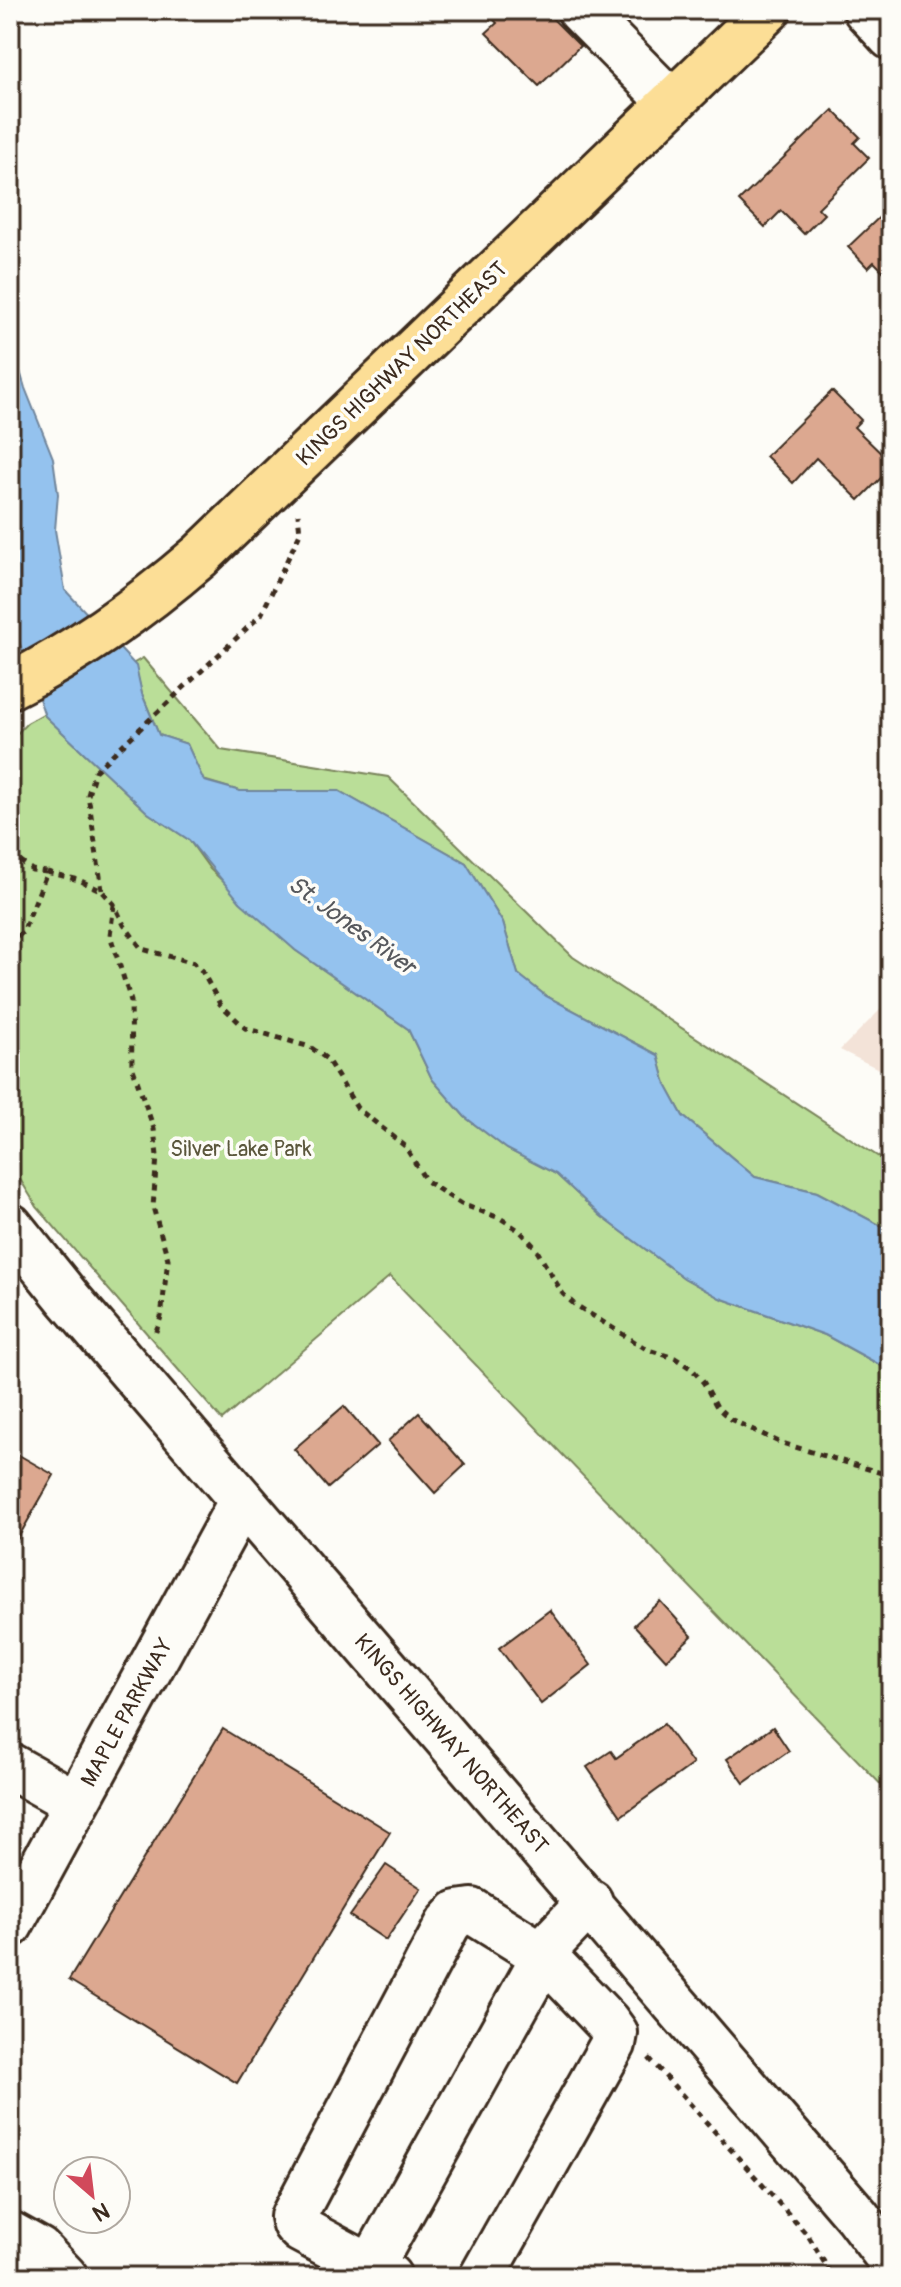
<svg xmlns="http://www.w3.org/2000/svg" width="901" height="2287" font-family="Pangolin,sans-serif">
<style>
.built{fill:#f3e3d8}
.green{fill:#bade98;stroke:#7a845b;stroke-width:2}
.water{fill:#94c2ee;stroke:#70859b;stroke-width:2}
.building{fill:#dca890;stroke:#3b2a1e;stroke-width:2}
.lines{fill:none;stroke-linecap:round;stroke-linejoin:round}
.minor-casing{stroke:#3b2a1e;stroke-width:50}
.highway-casing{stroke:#3b2a1e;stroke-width:50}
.path{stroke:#3b2a1e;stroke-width:5;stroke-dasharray:6 6;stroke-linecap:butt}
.minor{stroke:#fdfcf7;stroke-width:44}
.highway{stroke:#fcde96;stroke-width:44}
.labels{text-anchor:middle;stroke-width:7;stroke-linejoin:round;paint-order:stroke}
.street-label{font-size:22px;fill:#3b2a1e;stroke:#fdfcf7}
.park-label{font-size:22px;fill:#5b573c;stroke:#fdfcf7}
.water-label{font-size:24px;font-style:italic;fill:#56585c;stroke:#fdfcf7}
</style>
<rect width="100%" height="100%" fill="#fdfcf7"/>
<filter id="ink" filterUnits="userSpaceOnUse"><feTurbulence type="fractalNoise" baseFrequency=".0125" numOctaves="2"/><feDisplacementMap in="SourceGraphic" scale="16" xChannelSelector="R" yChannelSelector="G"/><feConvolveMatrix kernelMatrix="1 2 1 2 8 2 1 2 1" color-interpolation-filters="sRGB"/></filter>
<g filter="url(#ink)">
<path class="built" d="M891,999v76l-51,-25z"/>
<path class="green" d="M143,658l78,92 167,27 185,180 318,208v66l-74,-39 -62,-15 -72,-61 -17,-31 -8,-30 -112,-59 -28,-22 -15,-51 -37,-60 -127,-72h-99l-37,-11 -16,-36 -28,-9 -17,-41 -7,-28 -90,50 103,97 41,27 21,29 85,81 113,79 24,50 33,38 42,32 49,25 45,42 83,62 36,20 105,37 66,36v424l-501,-519 -168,144 -185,-213 -27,-44v-422l17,-18z"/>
<path class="water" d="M10,319l4,32 11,37 28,70 5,36 -3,36 10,60 71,76 6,28 17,41 28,9 17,37 36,10h99l127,72 37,60 15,51 28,22 112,59 8,30 17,31 72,61 62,15 74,39v140l-66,-36 -105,-37 -36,-20 -83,-62 -45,-42 -49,-25 -42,-32 -33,-38 -24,-50 -113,-79 -55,-48 -51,-62 -41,-27 -103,-97 -35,-101z"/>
<path class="building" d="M485,10h59l36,36 -41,40 -53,-53 11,-10z
M833,110l27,27 -6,6 15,15 -51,50 6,6 -20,20 -23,-23 -16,16 -26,-26z
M891,206v73l-17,-17 -6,6 -20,-21z
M832,391l29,29 -7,7 37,36v5l-32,32 -43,-42 -23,25 -27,-27z
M344,1406l34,39 -50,43 -34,-39z
M419,1413l46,52 -30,28 -47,-52z
M10,1450l44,25 -44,77z
M660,1601l32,35 -26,24 -32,-35z
M550,1610l41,55 -50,39 -42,-56z
M664,1724l29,40 -72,52 -34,-49 24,-16 5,7z
M773,1727l16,24 -45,32 -17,-24z
M223,1729l167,103 -153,251 -168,-103z
M386,1865l35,23 -35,52 -36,-24z"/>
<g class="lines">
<g class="minor-casing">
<path id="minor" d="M580,10l91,92
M866,10l25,27
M10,1226l59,73 788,917 34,45
M10,1766l66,37
M10,1925l232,-425
M10,2234l29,16 26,27
M371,2267l173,-311 10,-16 36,-38
M389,2277l-88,-47 -6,-6 -2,-7 155,-293 10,-11 14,-2 72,45 63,66 8,11 -2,11 -131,233"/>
</g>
<g class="highway-casing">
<path id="highway" d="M10,686c70,-35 131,-79 190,-130l568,-546"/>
</g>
<path class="path" d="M10,854l22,16 15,2 -24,60 -13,11
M47,872l32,8 23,11 12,13 10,21 18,24 52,14 8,8 18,33 25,24 65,19 17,12 30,49 48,38 21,35 35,23 39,14 20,13 14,15 29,48 11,10 74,46 27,8 17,11 12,14 13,24 13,12 49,23 112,34
M102,890l-14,-95 7,-24 166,-156 39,-82 -2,-19
M114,905l-4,30 21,66 1,65 22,63 3,27 -4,51 15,52 -7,58 -7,20
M649,2058l160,179 24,40"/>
<use href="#minor" class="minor"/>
<use href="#highway" class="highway"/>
</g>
</g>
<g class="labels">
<g class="street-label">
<text transform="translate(401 363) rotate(-44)" y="8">KINGS HIGHWAY NORTHEAST</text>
<text transform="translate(126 1712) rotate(-61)" y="8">MAPLE PARKWAY</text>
<text transform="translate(452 1743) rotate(49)" y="8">KINGS HIGHWAY NORTHEAST</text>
</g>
<g class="park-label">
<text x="241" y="1156">Silver Lake Park</text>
</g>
<g class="water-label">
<text transform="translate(352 925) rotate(36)" y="8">St. Jones River</text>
</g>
</g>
<rect width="901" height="2287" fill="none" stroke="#fdfcf7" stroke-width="40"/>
<rect x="20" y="20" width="861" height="2247" fill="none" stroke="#3b2a1e" stroke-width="3" filter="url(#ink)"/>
<g transform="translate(92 2195) rotate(152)"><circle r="38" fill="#fdfcf7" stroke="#afa8a0" stroke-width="2"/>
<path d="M0-6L14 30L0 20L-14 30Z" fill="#d1495b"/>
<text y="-12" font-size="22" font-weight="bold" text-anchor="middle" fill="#3b2a1e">N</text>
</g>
</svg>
